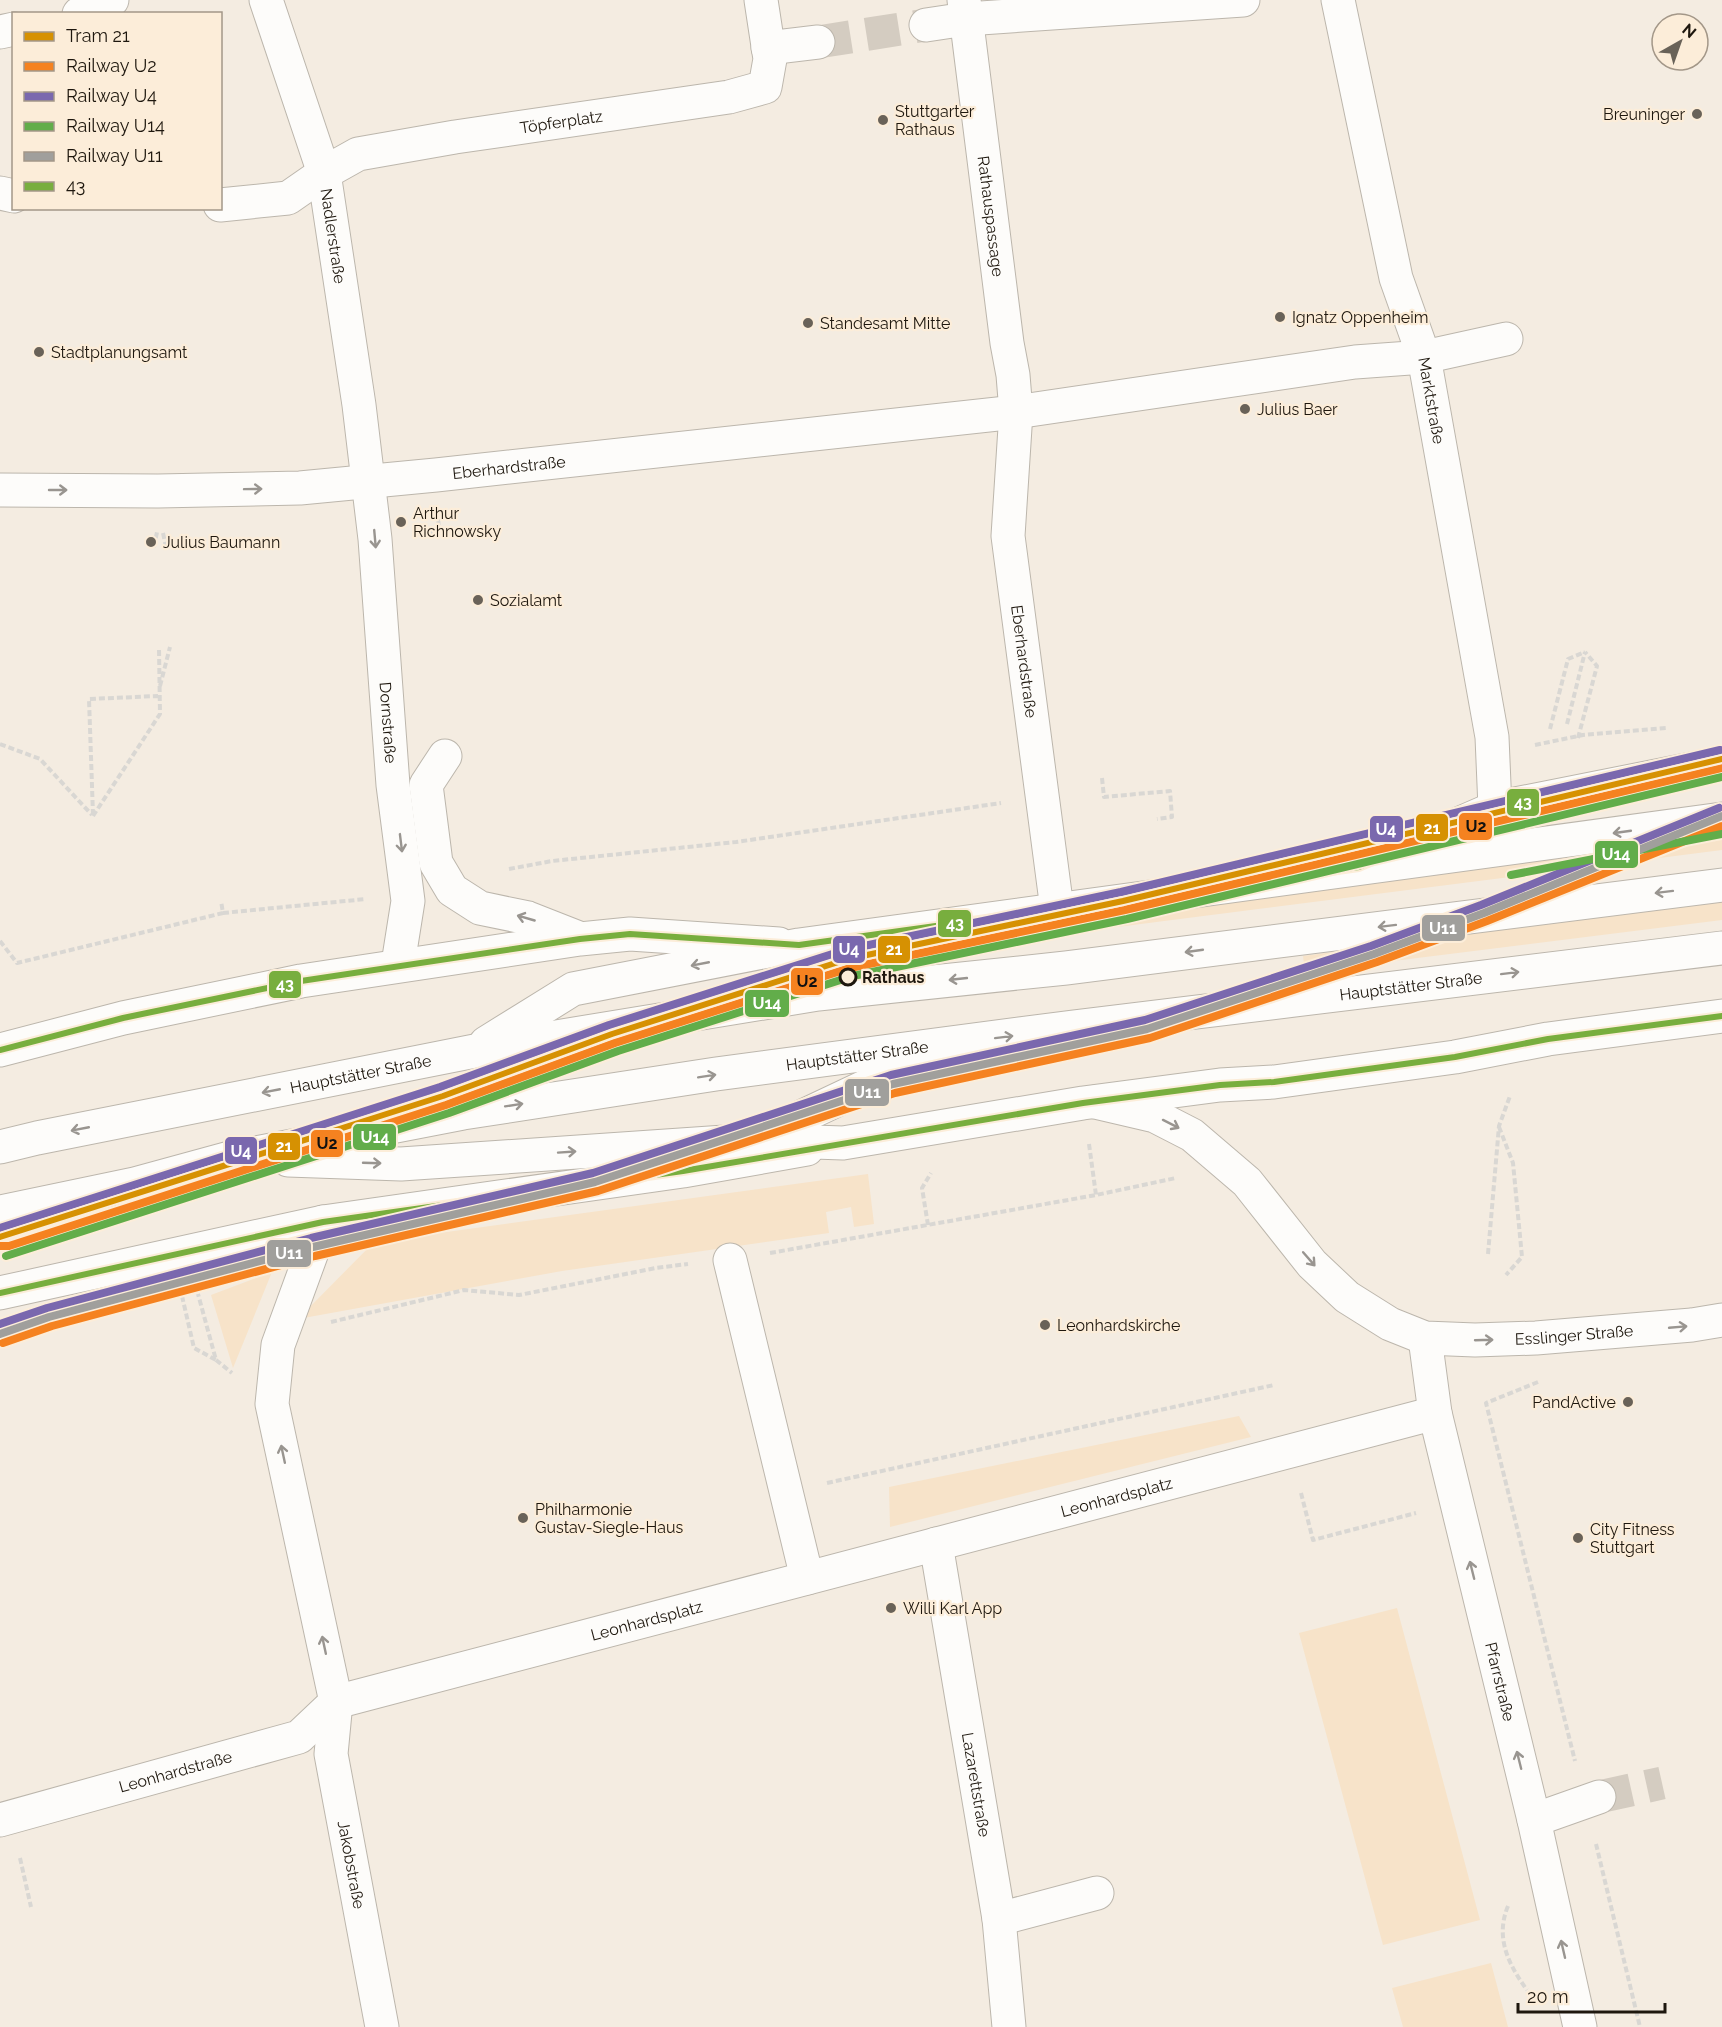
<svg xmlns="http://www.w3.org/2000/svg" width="1722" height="2027" font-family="Raleway,sans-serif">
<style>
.green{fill:#f7e3c9}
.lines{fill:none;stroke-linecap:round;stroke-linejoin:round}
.minor-tunnel{stroke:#d4ccc1;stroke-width:33;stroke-dasharray:33 16;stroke-linecap:butt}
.minor-casing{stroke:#bcb6ac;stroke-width:35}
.major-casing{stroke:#bcb6ac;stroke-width:35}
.path{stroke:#d9d7d3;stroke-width:4;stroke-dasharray:6 3;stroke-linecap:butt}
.minor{stroke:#fdfcfa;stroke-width:33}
.major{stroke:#fdfcfa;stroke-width:33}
.bus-1-casing{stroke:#fcedd9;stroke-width:10}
.bus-1{stroke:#78ae3e;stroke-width:6}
.rail-1-casing{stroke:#fcedd9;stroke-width:12}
.rail-2-casing{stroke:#fcedd9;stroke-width:12}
.rail-3-casing{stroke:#fcedd9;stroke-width:12}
.rail-4-casing{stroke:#fcedd9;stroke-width:12}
.rail-1{stroke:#f58220;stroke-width:8}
.rail-2{stroke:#7a68ae;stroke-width:8}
.rail-3{stroke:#62ad4a;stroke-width:8}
.rail-4{stroke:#a09f9c;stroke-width:8}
.tram-1-casing{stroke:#fcedd9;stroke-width:10}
.tram-1{stroke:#d69102;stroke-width:6}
.oneway{stroke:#999590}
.poi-dot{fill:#696258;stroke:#fcedd9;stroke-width:2}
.stop-dot{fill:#fcedd9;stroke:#1e170e;stroke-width:3}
.labels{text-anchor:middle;stroke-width:4.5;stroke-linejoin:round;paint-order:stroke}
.poi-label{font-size:16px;fill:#1e170e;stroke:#fcedd9;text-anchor:start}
.street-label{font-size:16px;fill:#1e170e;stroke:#fcedd9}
.stop-label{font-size:16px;font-weight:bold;fill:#1e170e;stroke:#fcedd9;text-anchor:start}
.line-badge{stroke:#fcedd9;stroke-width:2}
.badge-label{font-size:16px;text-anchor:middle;font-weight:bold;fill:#fff}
.pale-badge-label{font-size:16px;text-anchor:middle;font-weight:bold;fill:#111}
</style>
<rect width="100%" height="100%" fill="#f4ece1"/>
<path class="green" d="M1722,834v16l-636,81 -2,-14z
M1722,901v19l-417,52 -2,-16z
M868,1174l6,50 -20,3 -3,-20 -25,5 3,21 -267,38 -264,48 76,-77z
M272,1272l-39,96 -22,-73z
M1239,1416l12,21 -361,90 -1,-40z
M1397,1608l83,312 -97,25 -84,-312z
M1491,1963l17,64h-105l-11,-39z"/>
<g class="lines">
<path class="minor-tunnel" d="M818,42l108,-17
M1599,1797l63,-14"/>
<g class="minor-casing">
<g id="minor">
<path id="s1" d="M266,0l58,173 35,232 16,134 18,246 15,116 -10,63"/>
<path id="s2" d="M964,0l43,343 6,32 3,37 -8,124 49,373"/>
<path id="s3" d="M1338,0l58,278 28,79 68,380 3,71"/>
<path d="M79,14l33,-14"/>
<path d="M926,25l40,-6 277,-19"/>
<path d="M0,32l14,-3"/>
<path d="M768,48l50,-6"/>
<path d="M0,193l14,3"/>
<path id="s4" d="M220,205l68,-7 36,-25 34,-19 97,-17 274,-40 36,-10 5,-28 -9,-59"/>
<path id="s5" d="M0,490l158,1 142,-3 136,-13 580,-63 339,-50 69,-5 82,-18"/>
<path d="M445,756l-19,29 10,78 16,27 28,18 48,10 51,20"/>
<path d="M0,1050l123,-32 178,-37 279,-42 50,-5 149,10"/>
<path id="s6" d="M1095,1102l60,14 37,19 55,47 65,82 35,33 43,27 35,14 50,2 61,-2 156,-13 30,-5"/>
<path d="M746,1143l205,-97"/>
<path id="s7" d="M323,1222l-45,123 -6,59 64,298 -5,52 51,273"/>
<path d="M730,1260l77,318"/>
<path d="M0,1293l323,-71 360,-51 124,-22"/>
<path id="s8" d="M1425,1338l10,75 99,407 46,207"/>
<path id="s9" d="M936,1544l63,375 10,108"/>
<path id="s10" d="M336,1702l1099,-289"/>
<path id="s11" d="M0,1820l299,-83 37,-35"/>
<path d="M1534,1820l65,-23"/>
<path d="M999,1919l98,-26"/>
</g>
</g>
<g class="major-casing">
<g id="major">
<path d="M1394,852l101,-44 227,-45"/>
<path d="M486,1043l87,-54 226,-44 923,-126"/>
<path id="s12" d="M0,1147l37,-9 458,-91 323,-53 248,-26 656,-83"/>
<path d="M288,1160l113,4 353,-24 89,3 240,-40 137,-18 54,-3 181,-25 93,-18 174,-23"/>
<path id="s13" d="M0,1212l135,-28 95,-26 233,-45 253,-39 357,-47 649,-79"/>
</g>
</g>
<path class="path" d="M163,533l3,14
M418,534l21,-3 -1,-15
M154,547l3,-15
M160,686l10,-39
M1567,724l18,-72
M1550,729l18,-70 17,-7
M1578,738l19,-72 -12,-14
M0,744l40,15 52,56
M1535,745l48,-10 84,-7
M1102,778l2,19 66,-6 2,26 -15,2
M93,815l-4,-116 69,-3
M93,816l67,-102 -1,-66
M509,869l43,-8 184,-19 265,-39
M223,913l143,-14
M0,941l17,22 206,-50 -2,-12
M1499,1127l14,36 9,94 -16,18
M1089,1144l7,51
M928,1225l-6,-37 9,-15
M770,1253l326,-58 80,-17
M1488,1254l11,-128 11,-30
M182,1296l12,52 22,12 -18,-66
M331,1322l133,-32 55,5 137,-27 32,-4
M216,1360l16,13
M1538,1382l-52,21 89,358
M827,1483l447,-98
M1301,1493l12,47 103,-27
M1596,1844l44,183
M20,1858l11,49
M1508,1906c-13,31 0,58 19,84"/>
<use href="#minor" class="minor"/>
<use href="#major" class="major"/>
<g class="bus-1-casing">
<path id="bus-1" d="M0,1050l123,-32 178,-37 279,-42 50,-5 169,11 560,-78 136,-59 227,-45
M0,1293l323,-71 360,-51 400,-68 137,-18 54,-3 181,-25 93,-18 174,-23"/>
</g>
<use href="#bus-1" class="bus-1"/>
<g class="rail-1-casing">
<path id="rail-1" d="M0,1246h9l437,-141 169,-62 235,-75 275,-58 597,-142
M3,1343l49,-17 263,-70 283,-65 297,-98 255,-55 227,-76 110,-41 235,-95"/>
</g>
<g class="rail-2-casing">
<path id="rail-2" d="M0,1228l440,-141 169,-62 236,-75 276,-58 599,-142
M0,1324l47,-16 264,-70 282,-65 298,-98 254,-55 226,-74 110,-41 238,-97"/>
</g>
<g class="rail-3-casing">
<path id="rail-3" d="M1511,875l211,-41
M6,1256l443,-143 169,-62 235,-75 274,-57 595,-142"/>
</g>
<g class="rail-4-casing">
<path id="rail-4" d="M0,1334l49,-17 264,-70 282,-65 298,-98 254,-55 227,-75 110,-41 238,-97"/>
</g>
<use href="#rail-1" class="rail-1"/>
<use href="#rail-2" class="rail-2"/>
<use href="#rail-3" class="rail-3"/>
<use href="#rail-4" class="rail-4"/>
<g class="tram-1-casing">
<path id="tram-1" d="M0,1237l443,-141 169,-62 236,-75 275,-58 599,-142"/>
</g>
<use href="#tram-1" class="tram-1"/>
</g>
<defs><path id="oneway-shaft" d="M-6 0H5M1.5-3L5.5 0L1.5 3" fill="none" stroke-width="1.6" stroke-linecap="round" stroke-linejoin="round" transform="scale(1.5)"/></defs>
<g class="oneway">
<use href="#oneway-shaft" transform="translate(253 489) rotate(-1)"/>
<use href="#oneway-shaft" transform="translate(58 490)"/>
<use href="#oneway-shaft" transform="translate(375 539) rotate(85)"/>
<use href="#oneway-shaft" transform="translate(1622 832) rotate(172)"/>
<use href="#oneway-shaft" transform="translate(401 843) rotate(83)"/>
<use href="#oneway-shaft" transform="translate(1664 892) rotate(173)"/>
<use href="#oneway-shaft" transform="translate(526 918) rotate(-164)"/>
<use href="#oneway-shaft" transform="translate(1387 926) rotate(173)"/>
<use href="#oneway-shaft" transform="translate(1194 951) rotate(172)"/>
<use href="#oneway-shaft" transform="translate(700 964) rotate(169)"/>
<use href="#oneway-shaft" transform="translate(1510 973) rotate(-7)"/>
<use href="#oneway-shaft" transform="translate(958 979) rotate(174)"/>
<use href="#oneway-shaft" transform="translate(1004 1037) rotate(-7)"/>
<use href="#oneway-shaft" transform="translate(707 1076) rotate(-9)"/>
<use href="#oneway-shaft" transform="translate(271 1091) rotate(169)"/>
<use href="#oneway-shaft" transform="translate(514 1105) rotate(-9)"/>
<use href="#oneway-shaft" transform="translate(1171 1124) rotate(27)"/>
<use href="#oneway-shaft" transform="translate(80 1129) rotate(169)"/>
<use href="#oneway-shaft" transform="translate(567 1152) rotate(-4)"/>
<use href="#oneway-shaft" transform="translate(372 1163) rotate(2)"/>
<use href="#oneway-shaft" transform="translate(1309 1259) rotate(49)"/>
<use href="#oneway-shaft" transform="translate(1678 1327) rotate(-5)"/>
<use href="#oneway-shaft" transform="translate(1484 1340) rotate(-2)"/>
<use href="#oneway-shaft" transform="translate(283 1454) rotate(-102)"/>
<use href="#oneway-shaft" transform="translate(1472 1570) rotate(-104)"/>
<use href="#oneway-shaft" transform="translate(324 1645) rotate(-102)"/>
<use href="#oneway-shaft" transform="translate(1519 1760) rotate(-104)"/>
<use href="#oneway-shaft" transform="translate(1563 1949) rotate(-103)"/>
</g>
<g class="poi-dot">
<circle cx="1697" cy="114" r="6"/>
<circle cx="883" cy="120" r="6"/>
<circle cx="1280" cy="317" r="6"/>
<circle cx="808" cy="323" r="6"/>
<circle cx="39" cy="352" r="6"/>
<circle cx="1245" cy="409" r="6"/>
<circle cx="401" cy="522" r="6"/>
<circle cx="151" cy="542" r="6"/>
<circle cx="478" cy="600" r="6"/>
<circle cx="1045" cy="1325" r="6"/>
<circle cx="1628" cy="1402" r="6"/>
<circle cx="523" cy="1518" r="6"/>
<circle cx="1578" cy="1538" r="6"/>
<circle cx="891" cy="1608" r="6"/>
</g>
<circle class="stop-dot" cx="848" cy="977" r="8"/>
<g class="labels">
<g class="poi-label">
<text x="895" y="117">Stuttgarter<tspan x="895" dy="18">Rathaus</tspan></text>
<text x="1685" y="120" text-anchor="end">Breuninger</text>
<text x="1292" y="323">Ignatz Oppenheim</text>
<text x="820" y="329">Standesamt Mitte</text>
<text x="51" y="358">Stadtplanungsamt</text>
<text x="1257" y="415">Julius Baer</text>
<text x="413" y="519">Arthur<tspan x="413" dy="18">Richnowsky</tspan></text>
<text x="163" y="548">Julius Baumann</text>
<text x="490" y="606">Sozialamt</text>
<text x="1057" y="1331">Leonhardskirche</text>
<text x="1616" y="1408" text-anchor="end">PandActive</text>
<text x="535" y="1515">Philharmonie<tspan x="535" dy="18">Gustav-Siegle-Haus</tspan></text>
<text x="1590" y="1535">City Fitness<tspan x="1590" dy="18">Stuttgart</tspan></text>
<text x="903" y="1614">Willi Karl App</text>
</g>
<g class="street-label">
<text dy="6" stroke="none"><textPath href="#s4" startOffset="357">Töpferplatz</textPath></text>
<text dy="6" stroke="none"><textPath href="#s2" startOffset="218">Rathauspassage</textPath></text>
<text dy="6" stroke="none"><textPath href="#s1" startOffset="246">Nadlerstraße</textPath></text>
<text dy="6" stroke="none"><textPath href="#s3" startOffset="412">Marktstraße</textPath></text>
<text dy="6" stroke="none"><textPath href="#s5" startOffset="510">Eberhardstraße</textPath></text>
<text dy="6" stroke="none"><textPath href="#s2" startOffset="666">Eberhardstraße</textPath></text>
<text dy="6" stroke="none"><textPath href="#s1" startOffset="736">Dornstraße</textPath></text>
<text dy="6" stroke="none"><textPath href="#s13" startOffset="1430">Hauptstätter Straße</textPath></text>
<text dy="6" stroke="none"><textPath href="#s13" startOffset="872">Hauptstätter Straße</textPath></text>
<text dy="6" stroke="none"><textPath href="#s12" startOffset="368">Hauptstätter Straße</textPath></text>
<text dy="6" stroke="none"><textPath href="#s6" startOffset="566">Esslinger Straße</textPath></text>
<text dy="6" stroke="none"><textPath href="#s10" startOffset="807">Leonhardsplatz</textPath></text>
<text dy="6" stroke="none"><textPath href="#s10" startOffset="321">Leonhardsplatz</textPath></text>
<text dy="6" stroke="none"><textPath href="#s8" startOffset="352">Pfarrstraße</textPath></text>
<text dy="6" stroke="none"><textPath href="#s11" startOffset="182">Leonhardstraße</textPath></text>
<text dy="6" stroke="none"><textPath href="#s9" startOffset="244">Lazarettstraße</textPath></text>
<text dy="6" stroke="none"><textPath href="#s7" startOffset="660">Jakobstraße</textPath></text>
</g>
<g class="stop-label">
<text x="862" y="983">Rathaus</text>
</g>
</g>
<g class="line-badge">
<rect x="1506" y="788" width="34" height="29" rx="6" fill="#78ae3e"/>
<rect x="1458" y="812" width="35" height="29" rx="6" fill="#f58220"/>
<rect x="1415" y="813" width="34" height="29" rx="6" fill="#d69102"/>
<rect x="1369" y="815" width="35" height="28" rx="6" fill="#7a68ae"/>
<rect x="1594" y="840" width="45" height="29" rx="6" fill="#62ad4a"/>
<rect x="937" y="909" width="35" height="29" rx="6" fill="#78ae3e"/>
<rect x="1421" y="914" width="45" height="28" rx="6" fill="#a09f9c"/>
<rect x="832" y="935" width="34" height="29" rx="6" fill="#7a68ae"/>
<rect x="877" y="935" width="34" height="29" rx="6" fill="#d69102"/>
<rect x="790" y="967" width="34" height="29" rx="6" fill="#f58220"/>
<rect x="268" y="970" width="34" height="29" rx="6" fill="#78ae3e"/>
<rect x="744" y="989" width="46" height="29" rx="6" fill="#62ad4a"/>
<rect x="844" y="1078" width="46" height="29" rx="6" fill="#a09f9c"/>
<rect x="352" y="1123" width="45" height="28" rx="6" fill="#62ad4a"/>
<rect x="310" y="1129" width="34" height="29" rx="6" fill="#f58220"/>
<rect x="267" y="1132" width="34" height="29" rx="6" fill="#d69102"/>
<rect x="224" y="1136" width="34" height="29" rx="6" fill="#7a68ae"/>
<rect x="266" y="1239" width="46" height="29" rx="6" fill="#a09f9c"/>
</g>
<g class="badge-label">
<text x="1523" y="808">43</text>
<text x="1432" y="834">21</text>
<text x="1386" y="835">U4</text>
<text x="1616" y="860">U14</text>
<text x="955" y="929">43</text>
<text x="1443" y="934">U11</text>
<text x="849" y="955">U4</text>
<text x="894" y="955">21</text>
<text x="285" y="990">43</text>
<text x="767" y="1009">U14</text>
<text x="867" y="1098">U11</text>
<text x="375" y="1143">U14</text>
<text x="284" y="1152">21</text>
<text x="241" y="1157">U4</text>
<text x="289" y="1259">U11</text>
</g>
<g class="pale-badge-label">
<text x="1476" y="832">U2</text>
<text x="807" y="987">U2</text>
<text x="327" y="1149">U2</text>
</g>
<rect x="12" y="12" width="210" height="198" fill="#fcedd9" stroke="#a39788" stroke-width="1.5"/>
<rect x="24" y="32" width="30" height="9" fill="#d69102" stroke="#a39788" stroke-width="1.5"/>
<text x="66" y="42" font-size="18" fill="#1e170e">Tram 21</text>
<rect x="24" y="62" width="30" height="9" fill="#f58220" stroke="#a39788" stroke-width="1.5"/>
<text x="66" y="72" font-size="18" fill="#1e170e">Railway U2</text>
<rect x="24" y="92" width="30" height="9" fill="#7a68ae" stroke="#a39788" stroke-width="1.5"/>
<text x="66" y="102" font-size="18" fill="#1e170e">Railway U4</text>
<rect x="24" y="122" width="30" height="9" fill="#62ad4a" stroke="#a39788" stroke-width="1.5"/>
<text x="66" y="132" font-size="18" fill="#1e170e">Railway U14</text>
<rect x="24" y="152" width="30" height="9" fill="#a09f9c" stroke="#a39788" stroke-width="1.5"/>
<text x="66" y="162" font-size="18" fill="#1e170e">Railway U11</text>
<rect x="24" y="182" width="30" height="9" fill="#78ae3e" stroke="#a39788" stroke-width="1.5"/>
<text x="66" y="192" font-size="18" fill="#1e170e">43</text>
<g transform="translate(1680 42) rotate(40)"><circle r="28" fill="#fcedd9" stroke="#a39788" stroke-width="1.5"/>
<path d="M0-4.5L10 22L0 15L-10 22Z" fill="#696258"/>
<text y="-9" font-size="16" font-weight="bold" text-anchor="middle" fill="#1e170e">N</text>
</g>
<path d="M1518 2003v9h147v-9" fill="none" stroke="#1e170e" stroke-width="3"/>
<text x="1527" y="2003" font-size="18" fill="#1e170e" stroke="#fcedd9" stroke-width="4.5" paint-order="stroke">20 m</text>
</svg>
